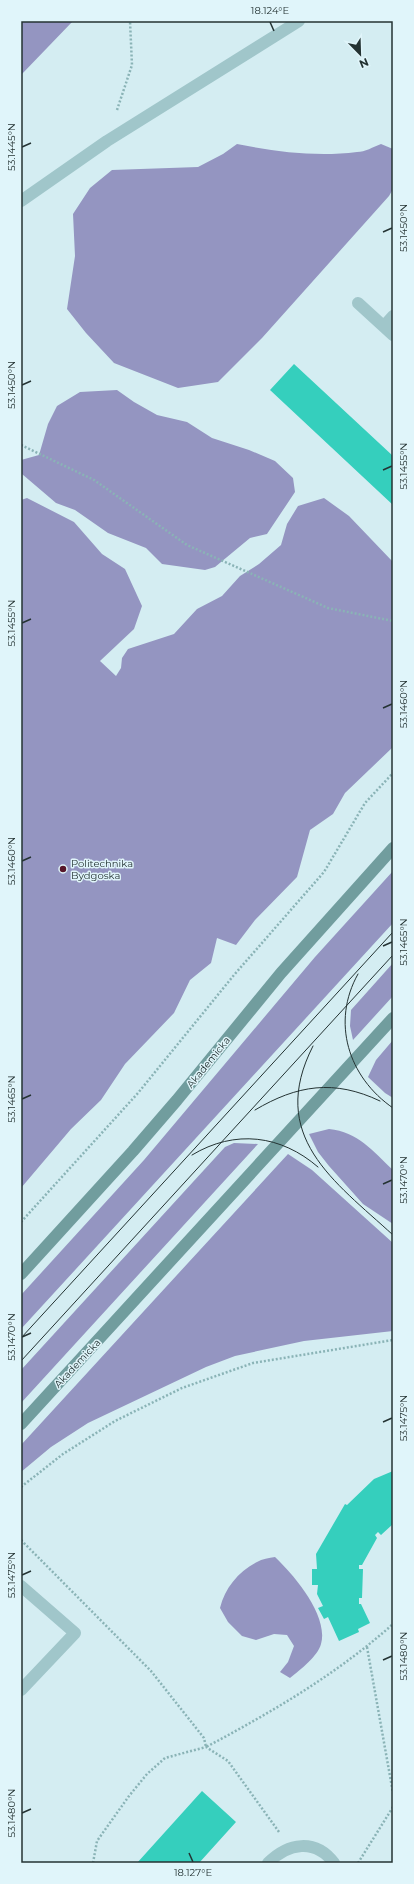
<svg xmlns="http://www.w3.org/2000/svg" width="414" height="1884" font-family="Montserrat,sans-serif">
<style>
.green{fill:#9495c1}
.building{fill:#35cfbd}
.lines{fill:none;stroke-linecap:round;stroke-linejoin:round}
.path{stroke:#8ab3b6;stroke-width:2.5;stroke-dasharray:2 2;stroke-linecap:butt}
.lane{stroke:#a0c6ca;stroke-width:12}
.street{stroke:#a0c6ca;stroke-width:12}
.secondary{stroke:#719d9e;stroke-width:12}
.tram{stroke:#243333;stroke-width:1}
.ticks{fill:none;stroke:#243333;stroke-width:1.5}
.poi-dot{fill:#57172a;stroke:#e0f5fa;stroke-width:1.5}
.labels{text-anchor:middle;stroke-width:3;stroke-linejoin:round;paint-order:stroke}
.poi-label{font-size:10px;fill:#243333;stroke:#e0f5fa;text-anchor:start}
.street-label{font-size:10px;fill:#243333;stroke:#e0f5fa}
.neatline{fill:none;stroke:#243333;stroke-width:1.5}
.ticks-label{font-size:10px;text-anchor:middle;fill:#243333}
</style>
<rect width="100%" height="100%" fill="#d4edf2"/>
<path class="green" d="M21,21h52l-52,54z
M237,144c39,8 80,13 120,8 8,0 16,-5 24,-8l12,5v40l-4,7 -127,142 -44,44 -40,6 -64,-25 -28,-30 -19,-24 8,-53 -2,-42 17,-26 22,-18 86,-3 25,-13z
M117,390l17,12 23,13 30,7 25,16 37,12 26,11 18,17 2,14 -28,42 -17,4 -35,29 -10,3 -43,-6 -16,-16 -38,-15 -33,-23 -19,-7 -34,-29 -1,-14 18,-5 9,-31 9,-18 23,-14z
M27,498l47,24 28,32 23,15 17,37 -8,23 -34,32 16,15 5,-8 1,-10 6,-9 46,-15 23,-25 25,-13 18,-20 19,-12 22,-19 6,-21 11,-18 26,-8 25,18 44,46v185l-48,46 -12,21 -23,16 -13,47 -42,43 -19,25 -19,-7 -6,25 -21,17 -16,33 -49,51 -24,36 -30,29 -50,59v-688z
M393,871v52l-372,406v-34l123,-135 171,-203z
M393,963v33l-40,44 -3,-14 1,-16z
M393,1040v58l-8,-5 -17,-16 8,-17z
M329,1129c29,3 44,22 64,41v54l-30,-20 -34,-38 -11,-14 -9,-18z
M234,1143l24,1 -237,259v-33l204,-223z
M288,1154l24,16 81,73v88l-89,10 -69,15 -29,11 -118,56 -37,24 -30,25v-27z
M275,1557c19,18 54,59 46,87 -3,12 -21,26 -31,34l-10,-6 8,-10 6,-16 -7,-11 -13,-1 -18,6 -14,-4 -14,-14 -8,-14c5,-20 18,-36 37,-46 5,-3 12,-4 18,-5z"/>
<path class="building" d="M294,364l99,92v49l-123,-115z
M393,1471v53l-12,11 -3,-3 -3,3 2,3 -15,27h-3v4h4l-1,29h-3v6h2l9,19 -12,6 1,3 -20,9 -11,-24 -4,2 -6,-11 5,-2 -6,-12 1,-9h-6v-16h5l-1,-15 29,-50 2,1 27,-26z
M202,1791l34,31 -37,41h-62z"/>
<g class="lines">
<path class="path" d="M117,110l15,-45 -2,-44
M21,445l73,35 93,65 141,63 65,13
M21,1222l117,-129 96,-118 90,-103 41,-69 28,-30
M21,1487l42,-33 52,-33 67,-33 71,-25 140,-23
M21,1540l130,131 53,67 2,9c66,-35 131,-73 187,-123
M367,1647l26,146
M93,1863l4,-22 32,-45 18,-22 18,-16 41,-11 22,14 51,71
M358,1863l35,-56"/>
<path class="lane" d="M358,303l35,32
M384,326l9,-10
M21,1586l54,47 -54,57"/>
<path class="street" d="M21,201l86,-60 192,-120
M268,1863c20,-20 47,-25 66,0"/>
<path class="secondary" d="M21,1274l112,-123 44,-51 104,-127 112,-125
M21,1424l372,-406"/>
<path class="tram" d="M358,974c-27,48 -10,103 35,134
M313,1046c-46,90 21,135 80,189
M255,1110c42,-25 79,-31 125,-9
M192,1155c43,-26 89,-20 126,12
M21,1338l372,-406
M21,1361l372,-406"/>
</g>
<path class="ticks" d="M270,22l4,9M22,147l9,-4M383,232l9,-4M22,385l9,-4M383,470l9,-4M22,623l9,-4M383,708l9,-4M22,861l9,-4M383,946l9,-4M22,1099l9,-4M383,1184l9,-4M22,1337l9,-4M383,1422l9,-4M22,1575l9,-4M383,1660l9,-4M22,1813l9,-4M189,1853l4,9"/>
<circle class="poi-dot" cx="63" cy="869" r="4"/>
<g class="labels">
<g class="poi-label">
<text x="71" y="867">Politechnika<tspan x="71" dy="12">Bydgoska</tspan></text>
</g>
<g class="street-label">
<text transform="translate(208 1062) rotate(-51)" y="4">Akademicka</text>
<text transform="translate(77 1363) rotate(-47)" y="4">Akademicka</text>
</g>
</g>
<rect width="414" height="1884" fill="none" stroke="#e0f5fa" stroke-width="44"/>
<g transform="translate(360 54) rotate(157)" stroke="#e0f5fa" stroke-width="3" paint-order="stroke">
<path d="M0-3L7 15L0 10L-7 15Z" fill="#243333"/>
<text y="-6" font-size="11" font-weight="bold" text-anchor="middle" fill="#243333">N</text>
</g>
<rect x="22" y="22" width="370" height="1840" class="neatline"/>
<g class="ticks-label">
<text x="270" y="14">18.124°E</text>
<text transform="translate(11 147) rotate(-90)" y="4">53.1445°N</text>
<text transform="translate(403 228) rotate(-90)" y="4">53.1450°N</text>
<text transform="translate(11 385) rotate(-90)" y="4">53.1450°N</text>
<text transform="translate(403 466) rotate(-90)" y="4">53.1455°N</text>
<text transform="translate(11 623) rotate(-90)" y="4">53.1455°N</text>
<text transform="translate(403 704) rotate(-90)" y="4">53.1460°N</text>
<text transform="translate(11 861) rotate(-90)" y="4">53.1460°N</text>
<text transform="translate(403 942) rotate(-90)" y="4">53.1465°N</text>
<text transform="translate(11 1099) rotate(-90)" y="4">53.1465°N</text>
<text transform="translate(403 1180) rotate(-90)" y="4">53.1470°N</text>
<text transform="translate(11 1337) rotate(-90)" y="4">53.1470°N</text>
<text transform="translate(403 1418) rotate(-90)" y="4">53.1475°N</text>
<text transform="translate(11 1575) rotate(-90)" y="4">53.1475°N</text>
<text transform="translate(403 1656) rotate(-90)" y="4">53.1480°N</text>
<text transform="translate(11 1813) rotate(-90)" y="4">53.1480°N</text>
<text x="193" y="1876">18.127°E</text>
</g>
</svg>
